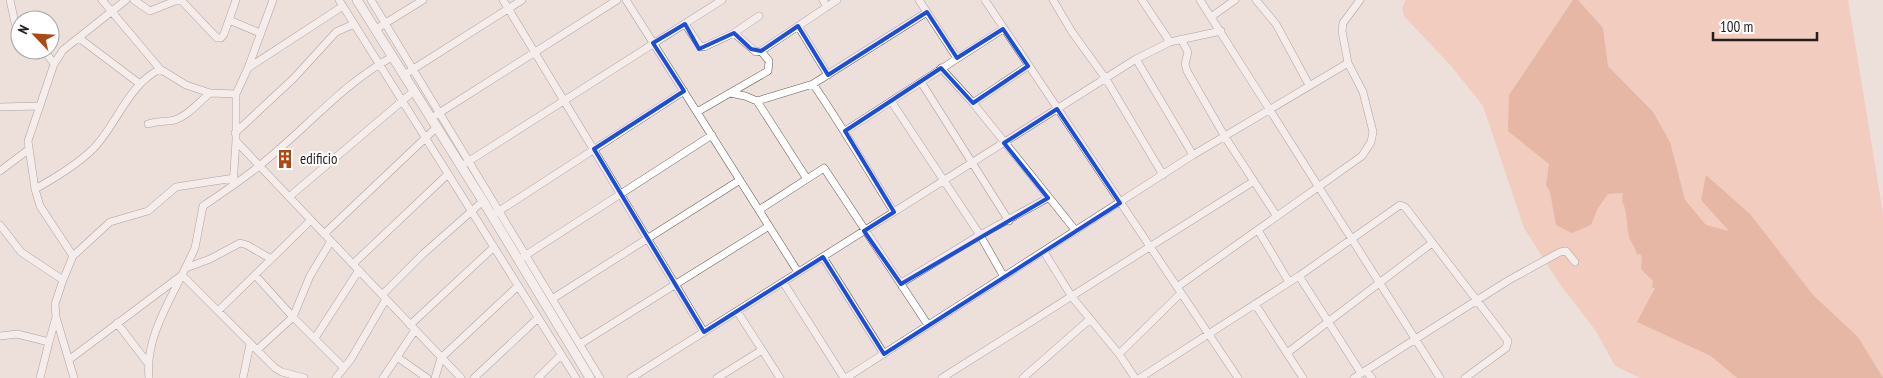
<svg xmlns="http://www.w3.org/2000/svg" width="1883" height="378" font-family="'PT Sans Narrow',sans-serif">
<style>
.green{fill:#f8b79c}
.water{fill:#dc8763}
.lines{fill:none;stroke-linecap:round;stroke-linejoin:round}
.minor-casing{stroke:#655954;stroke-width:8}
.tertiary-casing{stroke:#655954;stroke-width:10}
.minor{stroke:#fff;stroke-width:7}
.tertiary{stroke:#fff;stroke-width:9}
.marked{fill:none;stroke:#1d4ed8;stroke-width:4;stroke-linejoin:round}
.labels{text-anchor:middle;stroke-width:4;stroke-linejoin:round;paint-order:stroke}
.poi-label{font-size:15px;fill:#241f1d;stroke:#fff;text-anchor:start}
</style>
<rect width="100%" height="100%" fill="#eddfda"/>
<path class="green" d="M1406,0h442l35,214v164h-243l-25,-12 -19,-35 -37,-48 -35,-55 -41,-122 -31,-39 -48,-51 -2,-8z"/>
<path class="water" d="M1573,0h5l25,28 5,38 45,46 17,30 15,58 21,25 23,6 -28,-31 5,-25 44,39 63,81 45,42 25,41h-146l-26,-22 -74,-34 18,-34h-3l1,-7 -12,-12 1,-12 -2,-3 -3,1c-1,-7 -6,-12 -8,-19 -3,-12 -1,-24 -7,-35l1,-8 -15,1 -10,14 -7,17 -19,8 -16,-8 -6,-33 -4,-7 3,-21 -41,-33 1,-36z"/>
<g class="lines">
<g class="minor-casing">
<path id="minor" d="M10,0l5,23 5,5
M102,0l58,69
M134,0l16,11 25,-10h7l35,37h4l3,-4 12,-34
M339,0l237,378
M371,0l229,378
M503,0l201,332
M626,0l172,272
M823,0l4,7
M919,0l38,58
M985,0l253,378
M1053,0l19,32 34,47 57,96
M1142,0l28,42
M1200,0l240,378
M1256,0l20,24 33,61
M1211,17l24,-17
M229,20l31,13
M685,24l15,22 4,1 30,-14 22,19 5,-1 76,-51
M798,26l30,49
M376,29l47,-29
M734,33l25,-17
M79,38l61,46
M1181,39l7,13 -3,12 2,7 38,66 51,78
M44,50l10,14
M1136,59l57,96
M248,68l95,-62
M941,68l32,35 103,128
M404,75l118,-75
M921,82l88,139
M813,84c29,42 54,85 81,128
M730,93l15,3 12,5 50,78
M236,94l12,-26 25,-68
M757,101l56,-17 114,-72
M891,101l89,134 24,42
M973,103l55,-37
M0,107l39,-1
M697,112l71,-41 1,-10 -8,-10
M436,115l181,-115
M148,124c10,-4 20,-2 27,-4 14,-5 24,-18 35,-27
M845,131l158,-102
M235,133l59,-55 42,-46 18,-8
M236,141l225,237
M466,163l256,-163
M0,171l28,-21
M35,189c20,-11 40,-23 57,-39 25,-25 35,-64 68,-81l26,16 24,8 26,1v47l-3,44
M289,197l125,-106
M759,210l65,-42 104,157
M496,213l188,-122
M0,225l21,27 42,28 -8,24 1,13 18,61
M1258,230l31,52
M324,234l113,-107
M1044,252l28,45 47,57 16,24
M73,256l-33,-50 -5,-17 -7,-48 26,-77 9,-14 63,-50
M523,257l189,-122
M823,257l61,97
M353,264l95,-90
M186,268l24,-9 30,-16 7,2 24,14
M255,275l38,42 50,50
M1299,276l62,97
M63,280l10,-24 37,-34 38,-11 28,-24 58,-9
M783,282l61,96
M902,286l1,-4 77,-47 68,-37
M1177,287l185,-131 9,-14 2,-10 -10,-40 -15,-29 -6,-32 1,-8 17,-23
M382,295l41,-41 60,-53
M552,299l188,-119
M1255,304l48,74
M218,311l93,-91
M737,311l43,67
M117,323l30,39
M410,325l84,-78
M0,336l17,-2 32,8 7,-25
M315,338l44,-68
M580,344l189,-118
M257,350l36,-33 17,-41 21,-35
M1287,353l145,-110
M1119,354l62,-61
M397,357l30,21
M70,359l112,-84 13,-27 8,-42c19,-13 39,-26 56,-40 45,-35 83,-82 133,-109
M1366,371l6,7
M40,378l9,-36
M149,378c-4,-36 17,-71 33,-103l93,93 7,4 22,6
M243,378l7,-34
M336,378l15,-19 35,-60
M383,378l32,-48
M435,378l6,-20 77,-72
M474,378l64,-60
M538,378l23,-23
M631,378l505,-319 34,-17 51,-11
M717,378l45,-28
M846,378l347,-223 155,-92
M942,378l312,-197
M1023,378l67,-59
M1140,378l159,-102 101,-71 5,2 103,134 -2,7 -41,30
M1354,378l155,-98 51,-28 6,-1 9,11"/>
</g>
<g class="tertiary-casing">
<path id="tertiary" d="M357,0l126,201 107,177"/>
</g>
<use href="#minor" class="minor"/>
<use href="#tertiary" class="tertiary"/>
</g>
<path d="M0 0H1883V378H0ZM927,12l30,46 46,-29 25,37 -55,37 -32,-35 -96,63 49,81 -30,19 37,53 147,-86 -44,-55 53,-34 63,94 -236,151 -61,-97 -119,75 -110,-183 90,-58 -31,-48 32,-19 14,25 35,-16 17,16 10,2 37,-25 30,49z" fill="#eddfda" fill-opacity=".55" fill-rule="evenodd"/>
<path class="marked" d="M927,12l30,46 46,-29 25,37 -55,37 -32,-35 -96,63 49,81 -30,19 37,53 147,-86 -44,-55 53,-34 63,94 -236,151 -61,-97 -119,75 -110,-183 90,-58 -31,-48 32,-19 14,25 35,-16 17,16 10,2 37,-25 30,49z"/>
<defs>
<g id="building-bare" transform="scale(1.5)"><path d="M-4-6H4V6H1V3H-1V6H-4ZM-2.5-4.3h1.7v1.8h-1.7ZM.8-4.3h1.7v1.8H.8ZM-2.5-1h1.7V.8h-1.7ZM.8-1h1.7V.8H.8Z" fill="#ad4915" stroke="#fff" stroke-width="2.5" paint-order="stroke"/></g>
</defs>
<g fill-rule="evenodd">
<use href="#building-bare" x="285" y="159"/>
</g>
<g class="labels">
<g class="poi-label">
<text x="300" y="164">edificio</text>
</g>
</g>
<g transform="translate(35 35) rotate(295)"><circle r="24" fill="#ffffff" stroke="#a7a5a5"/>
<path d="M0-4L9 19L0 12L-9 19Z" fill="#ad4915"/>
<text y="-8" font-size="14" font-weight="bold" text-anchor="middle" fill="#241f1d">N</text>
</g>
<path d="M1713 32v8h104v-8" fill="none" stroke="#241f1d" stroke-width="2.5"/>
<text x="1720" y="32" font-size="15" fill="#241f1d" stroke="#ffffff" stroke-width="4" paint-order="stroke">100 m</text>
</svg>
